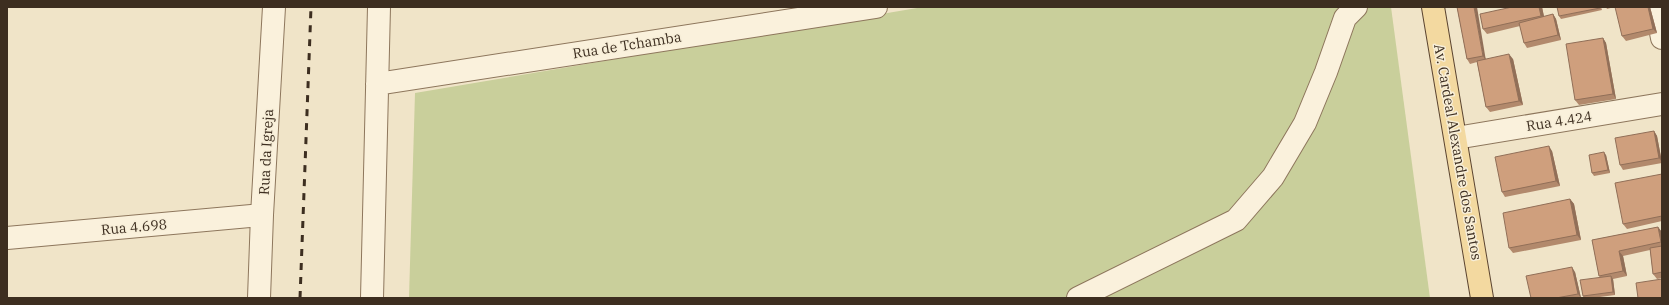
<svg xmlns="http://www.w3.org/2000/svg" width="1669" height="305" font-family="'IBM Plex Serif',serif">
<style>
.grass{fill:#c9cf9b}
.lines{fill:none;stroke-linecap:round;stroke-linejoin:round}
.minor-casing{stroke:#8d765c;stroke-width:24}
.major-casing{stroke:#5b4430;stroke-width:24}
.minor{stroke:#faf1dc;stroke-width:22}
.major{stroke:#f3d9a0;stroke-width:22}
.rail{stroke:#3d2e20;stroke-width:3;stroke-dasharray:7 7;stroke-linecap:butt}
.wall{fill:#b2896c}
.shaded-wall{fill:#916f58}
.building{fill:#cf9f7d;stroke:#916f58}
.labels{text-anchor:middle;stroke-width:3;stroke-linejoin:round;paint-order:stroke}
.street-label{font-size:14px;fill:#3d2e20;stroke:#f7eed8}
</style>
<rect width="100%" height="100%" fill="#f0e4c8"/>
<path class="grass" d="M923,7h468l39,291h-1021l6,-205z"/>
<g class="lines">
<g class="minor-casing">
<path id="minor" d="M1656,7l6,31
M377,84l499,-77
M1456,138l206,-34
M7,238l255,-23
M259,298l3,-83 12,-208
M372,298l7,-291
M1078,298l158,-78 37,-43 32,-54 21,-51 19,-54 11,-11"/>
</g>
<g class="major-casing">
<path id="major" d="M1433,7l49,291"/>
</g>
<use href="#minor" class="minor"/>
<use href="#major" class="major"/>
<path class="rail" d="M300,298l11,-291"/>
</g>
<path class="wall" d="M1457,7l29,52h27l10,46 -33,7 -4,-5 -9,-45 -7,2 -3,-5z
M1512,7h30l2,10 9,-3 3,5 5,21 -34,8 -3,-5 -4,-17 -33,8 -4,-5z
M1601,7l1,3 -41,9 -2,-3z
M1606,7h8l-7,2z
M1650,7l7,26 -31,8 -4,-5z
M1603,38l3,5 10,56 -37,6 -4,-5z
M1654,131l3,5 5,27 -39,7 -3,-5z
M1552,151l8,35 -55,11 -3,-5z
M1606,155l4,18 -16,3 -2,-3z
M1662,174v47l-35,8 -4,-5z
M1570,199l4,5 7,36 -68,13 -4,-5z
M1658,227l4,6v45l-5,1 -4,-5 -3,-24 -27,6 4,20 -14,3 2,16 -23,3h-8l-1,-2 17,-19 -1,-1 -7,-36z
M1575,272l6,26h-50z"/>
<path class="shaded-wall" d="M1474,7h3l9,54 -3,-5z
M1539,7h3l3,14 -4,-5z
M1648,7h2l7,26 -4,-4z
M1553,14l3,5 5,21 -3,-5z
M1603,38l3,5 10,56 -3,-5z
M1509,54l4,5 10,46 -4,-4z
M1654,131l3,5 5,26 -3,-4z
M1549,146l3,5 8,35 -4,-5z
M1604,152l2,3 4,18 -2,-3z
M1570,199l4,5 7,36 -4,-5z
M1658,227l4,5v11l-1,-1z
M1619,251l4,5 4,20 -4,-5z
M1572,267l3,5 6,26 -3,-4z
M1611,276l2,3 2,16 -2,-3z"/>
<path class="building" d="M1457,7h17l9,49 -16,3z
M1512,7h27l2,9 -58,13 -3,-15z
M1557,7h43v1l-41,8z
M1615,7h33l5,22 -31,7z
M1553,14l5,21 -34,8 -5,-20z
M1603,38l10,56 -38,6 -9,-56z
M1509,54l10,47 -33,6 -9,-46z
M1654,131l5,27 -39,7 -5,-27z
M1549,146l7,35 -54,11 -7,-35z
M1604,152l4,18 -16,3 -3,-18z
M1662,174v42l-39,8 -8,-41z
M1570,199l7,36 -68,13 -6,-35z
M1658,227l3,15 -42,9 4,20 -24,5 -7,-36z
M1662,246v26l-9,2 -3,-26z
M1572,267l6,27 -22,4h-25l-5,-22z
M1611,276l2,16 -30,4 -3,-16z
M1662,279v19h-24l-2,-15z"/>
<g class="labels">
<g class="street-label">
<text transform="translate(627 45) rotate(-9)" y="5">Rua de Tchamba</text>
<text transform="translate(1559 121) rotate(-9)" y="5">Rua 4.424</text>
<text transform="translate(266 152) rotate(-87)" y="5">Rua da Igreja</text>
<text transform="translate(1458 152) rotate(80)" y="5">Av. Cardeal Alexandre dos Santos</text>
<text transform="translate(134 227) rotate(-5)" y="5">Rua 4.698</text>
</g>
</g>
<rect width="1669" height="305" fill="none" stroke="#3d2e20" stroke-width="16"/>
</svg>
